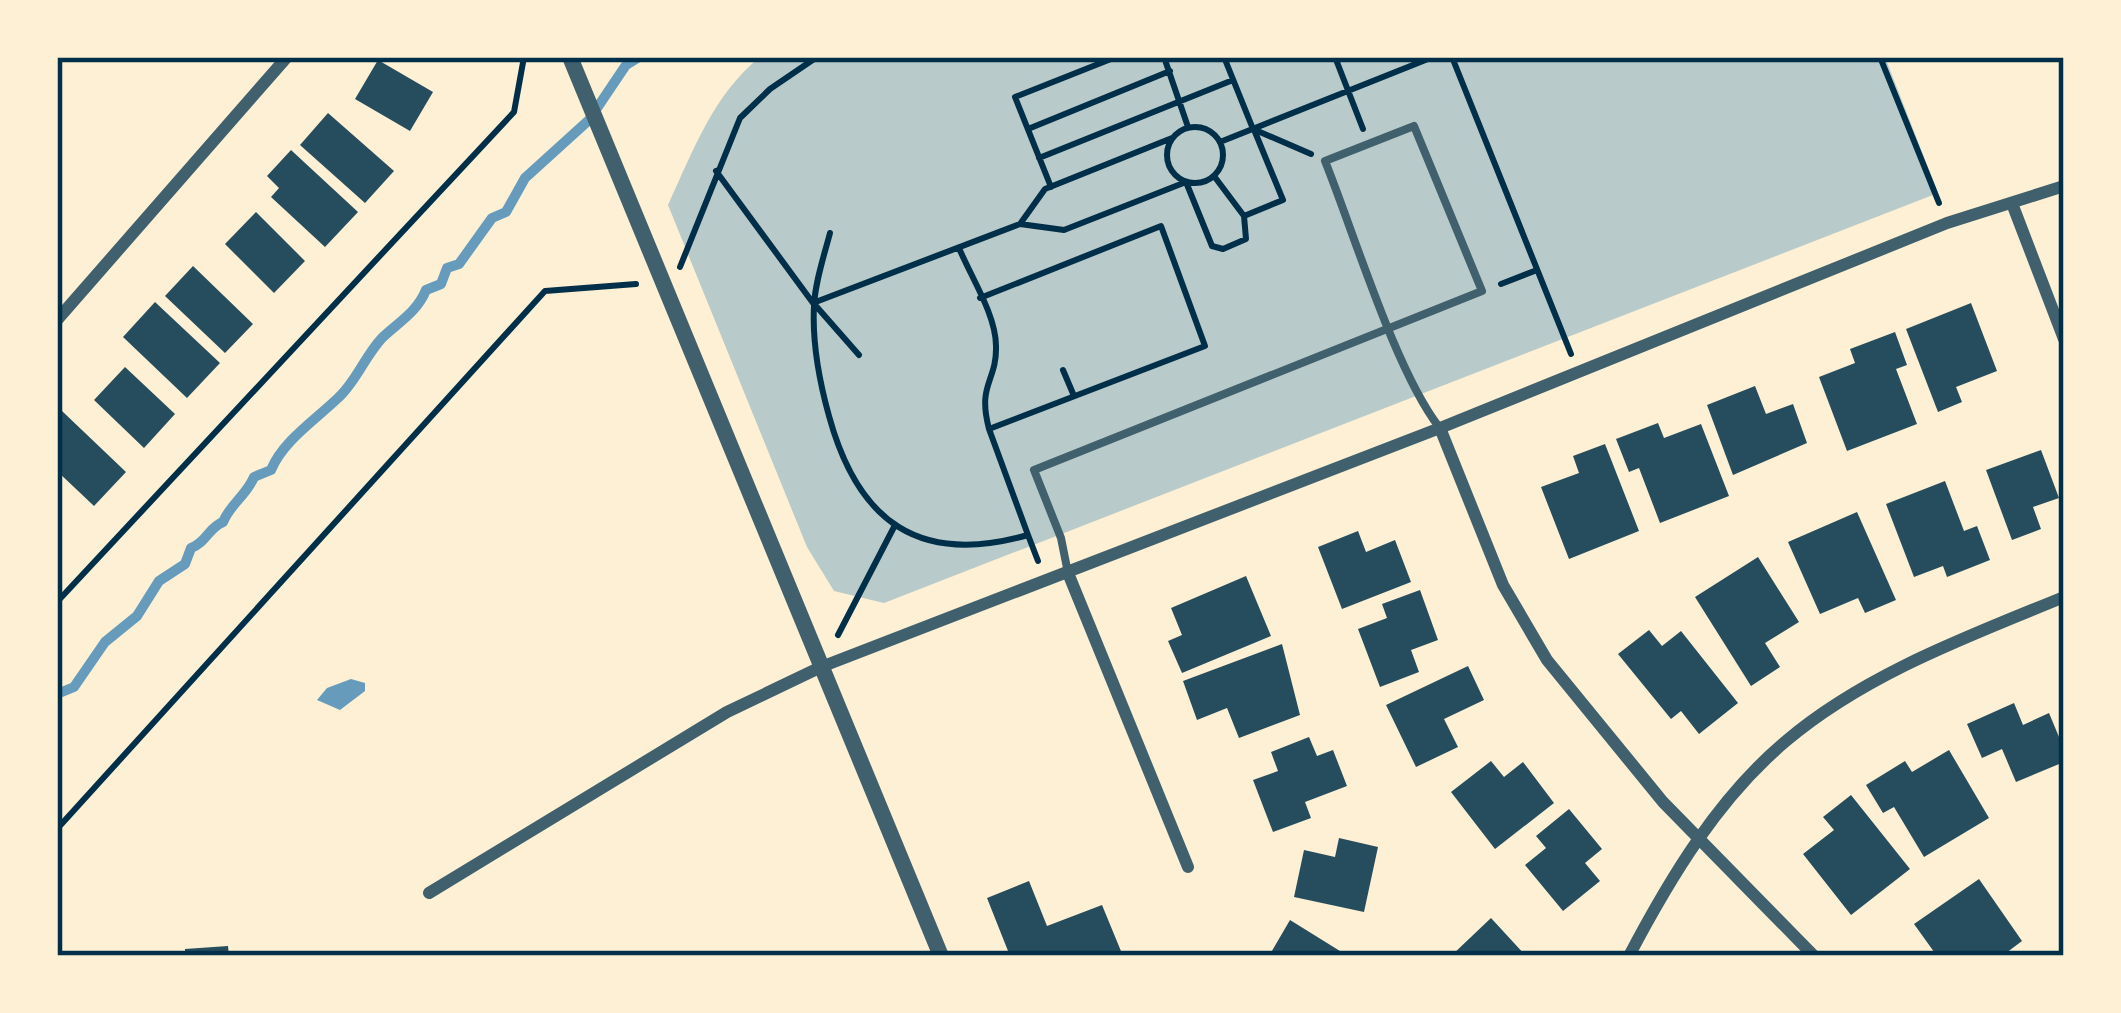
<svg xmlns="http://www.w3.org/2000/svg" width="2121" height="1013" font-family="Jost,sans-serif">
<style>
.green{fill:#b9caca}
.water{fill:#669bbc}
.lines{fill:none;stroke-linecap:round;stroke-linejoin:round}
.stream{stroke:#669bbc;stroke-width:10}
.building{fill:#264d5e}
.path{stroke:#003049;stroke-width:6}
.service{stroke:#3f606c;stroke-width:8}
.minor{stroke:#3f606c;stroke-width:12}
.tertiary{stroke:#3f606c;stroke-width:16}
.neatline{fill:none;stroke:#003049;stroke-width:4.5}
</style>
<rect width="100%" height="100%" fill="#fdf0d5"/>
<path class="green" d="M760,57h1125l53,136 -1054,410 -50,-12 -27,-44 -139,-342c25,-54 45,-110 92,-148z"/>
<path class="water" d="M351,679l14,4v8l-25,19 -23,-10 10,-12z"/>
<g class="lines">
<path class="stream" d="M57,694l17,-7 31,-45 32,-26 22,-35 26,-17 6,-16c16,-6 17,-20 32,-26 8,-19 23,-26 31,-45l17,-7c12,-29 44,-50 67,-72 18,-16 27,-42 44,-60 17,-16 35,-26 44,-48l15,-6 6,-16 12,-4 33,-46 14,-6 19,-34 64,-58 37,-55 13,-8"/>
</g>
<path class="building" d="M378,60l55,32 -23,39 -55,-32z
M328,113l66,58 -29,32 -65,-58z
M291,150l67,62 -33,35 -54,-50 8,-9 -12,-12z
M256,212l49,49 -31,32 -49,-49z
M193,266l60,58 -28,29 -60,-57z
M155,302l65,61 -33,35 -64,-61z
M1971,303l26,68 -41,16 6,15 -24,10 -32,-83z
M1895,332l12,33 -11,4 21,55 -70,27 -28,-74 36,-14 -5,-14z
M125,367l50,47 -31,34 -50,-48z
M1755,386l11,28 27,-10 14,39 -74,32 -26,-70z
M62,411l64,61 -32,34 -37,-35v-54z
M1658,423l6,15 37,-14 28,72 -69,27 -21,-55 -10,4 -13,-33z
M1605,444l34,87 -70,28 -28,-72 38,-14 -6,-17z
M2041,450l18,48 -26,9 8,22 -29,11 -26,-70z
M1945,481l19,50 13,-5 13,34 -43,17 -4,-11 -29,11 -28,-73z
M1857,512l39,88 -31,13 -7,-15 -38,16 -32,-72z
M1358,531l8,21 29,-12 16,42 -69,27 -24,-62z
M1758,557l41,65 -34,21 15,24 -29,19 -56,-89z
M1246,576l25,60 -89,37 -14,-32 14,-6 -11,-27z
M1420,590l18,50 -27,10 8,22 -39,15 -22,-58 29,-11 -5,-14z
M1649,630l13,16 19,-15 57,72 -39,31 -18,-23 -10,8 -53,-65z
M1282,644l18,71 -61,23 -12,-30 -30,12 -14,-39z
M1468,666l16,34 -40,19 14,28 -42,20 -30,-62z
M2014,703l9,22 26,-12 15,36v13l-48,20 -14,-33 -20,9 -15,-34z
M1309,737l8,19 16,-6 14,36 -42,16 6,16 -38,14 -20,-52 25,-9 -7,-19z
M1949,750l40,68 -65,39 -30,-50 -11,6 -17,-28 39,-24 7,11z
M1491,761l13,16 19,-15 31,41 -59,46 -44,-57z
M1851,795l59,74 -59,46 -48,-61 31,-24 -11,-13z
M1569,809l33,40 -17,14 15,18 -37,30 -38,-46 21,-17 -10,-12z
M1339,838l39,9 -14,65 -70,-15 10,-47 31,7z
M1979,879l43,62 -20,15h-65l-23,-32z
M1029,881l18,45 55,-21 21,51h-113l-23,-58z
M1491,918l35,38h-75z
M1290,920l58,36h-79z
M228,946l1,10h-44v-7z"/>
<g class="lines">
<path class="path" d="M1164,57l24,70
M1224,57l29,72 58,25
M1335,57l28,72
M1452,57l119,297
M1880,57l59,146
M1167 155a28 28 0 1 1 56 0a28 28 0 1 1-56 0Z
M1028,129l142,-58
M1172,138l-127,51 -25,35 44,6 122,-48 26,64 11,3 23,-10 -2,-23 -30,-40
M1220,142l213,-85
M1039,158l194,-78
M716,171l97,132 207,-79
M1051,187l-36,-90 101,-40
M1244,216l39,-16 -28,-68
M830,233c-6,23 -15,49 -16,73 -2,38 5,74 15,110 29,106 90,150 199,119l10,26
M959,248c12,29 37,67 37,98 1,36 -19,37 -7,83
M680,267l60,-149 30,-29 47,-32
M1501,284l36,-14
M980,298l181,-72 44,120 -216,83 39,106
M816,306l43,49
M1063,370l11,26
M57,602l457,-490 10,-55
M838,635l56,-108
M57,829l488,-538 91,-7"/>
<path class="service" d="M1068,573l-7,-35 -27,-68 448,-179 -68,-165 -89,35c29,72 70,209 114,266"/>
<path class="minor" d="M2013,206l51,133
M57,320l230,-263
M1440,428l63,157 44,75 116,142 151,154
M1068,573l120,294
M429,893l298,-181 94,-45 619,-239 507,-205 117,-37
M1629,956c41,-78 89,-158 157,-215 79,-67 183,-105 278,-144"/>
<path class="tertiary" d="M570,57l371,899"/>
</g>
<rect width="2121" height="1013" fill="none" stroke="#fdf0d5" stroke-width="120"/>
<rect x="60" y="60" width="2001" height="893" class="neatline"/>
</svg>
